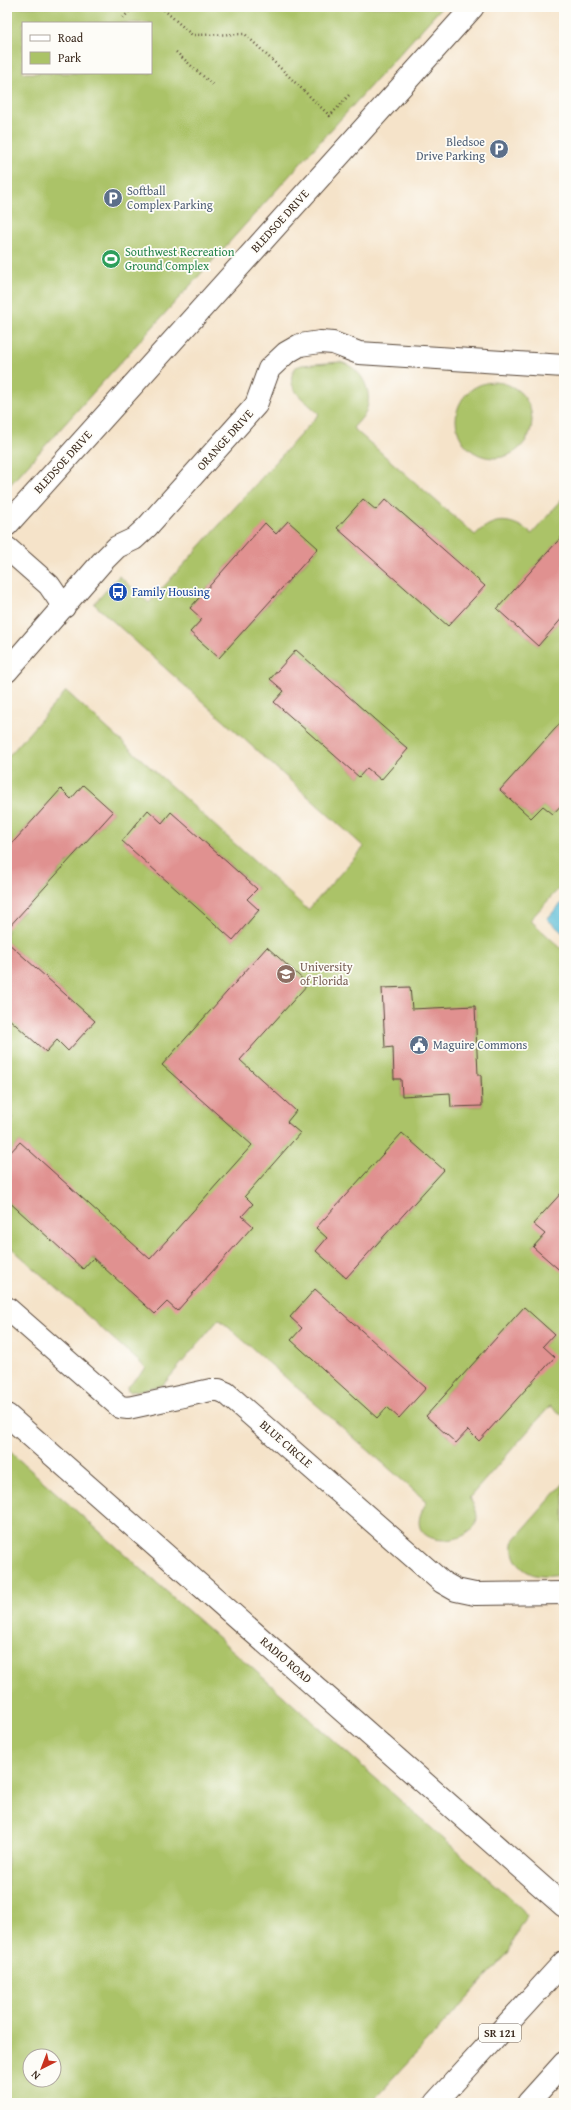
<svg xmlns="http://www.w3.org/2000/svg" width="571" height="2110" font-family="'Gentium Book Plus',serif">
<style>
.green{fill:#abc368;stroke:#737643;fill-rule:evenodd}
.water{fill:#57bbd6;stroke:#49727a}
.building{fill:#e09190}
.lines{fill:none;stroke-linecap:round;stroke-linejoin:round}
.minor-casing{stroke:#574638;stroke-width:24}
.major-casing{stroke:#574638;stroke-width:24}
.path{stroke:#574638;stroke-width:2.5;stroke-dasharray:1 3;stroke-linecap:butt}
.minor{stroke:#fff;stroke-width:22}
.major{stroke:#fff;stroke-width:22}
.labels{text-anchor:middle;stroke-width:3.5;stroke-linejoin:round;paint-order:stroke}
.shield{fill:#fdfcf7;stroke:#75695f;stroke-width:1}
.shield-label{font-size:11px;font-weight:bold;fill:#3b2a1e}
.service-label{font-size:12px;fill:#4e5e75;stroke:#fdfcf7;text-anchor:start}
.street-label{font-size:12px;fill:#3b2a1e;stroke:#fdfcf7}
.leisure-label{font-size:12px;fill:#27864d;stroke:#fdfcf7;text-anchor:start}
.transit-label{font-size:12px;fill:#164399;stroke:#fdfcf7;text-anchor:start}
.education-label{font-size:12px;fill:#785e54;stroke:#fdfcf7;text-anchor:start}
</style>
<rect width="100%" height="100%" fill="#fdfcf7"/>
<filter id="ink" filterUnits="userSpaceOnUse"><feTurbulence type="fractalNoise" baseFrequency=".025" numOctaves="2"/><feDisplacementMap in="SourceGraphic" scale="8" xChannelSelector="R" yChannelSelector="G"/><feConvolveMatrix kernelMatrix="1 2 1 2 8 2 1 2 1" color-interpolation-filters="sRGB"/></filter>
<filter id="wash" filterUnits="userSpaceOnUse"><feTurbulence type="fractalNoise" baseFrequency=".012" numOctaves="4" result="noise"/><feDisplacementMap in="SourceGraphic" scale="16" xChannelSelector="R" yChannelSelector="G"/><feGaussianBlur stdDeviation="0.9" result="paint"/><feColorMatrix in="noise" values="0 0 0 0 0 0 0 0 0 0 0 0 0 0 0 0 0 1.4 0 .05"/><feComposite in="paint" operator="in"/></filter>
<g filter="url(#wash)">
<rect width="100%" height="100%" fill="#f5e3c9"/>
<path class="green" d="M7,7h435l-435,481zM23,23h128v50h-128z
M340,362c21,5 34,29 26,49 -3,7 -9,12 -13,17l122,107c19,-19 37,-17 57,-1l32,-37v37l-56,63 1,23 29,26 26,-30v103l-64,71 31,28 12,-12 10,8 11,-12v81l-34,37 34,31v239l-30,34 11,10 -12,12 31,27v143l-14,-10 -81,92c39,50 -81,60 -42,4l-208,-183 -56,66 -33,7 -3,-2 1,-3 18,-19 -139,-124v-44l76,69 10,-11 12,12 25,-28 -110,-100 -13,14v-31l7,-7 -7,-7v-94l39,35 11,-12 12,10 26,-29 -88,-79v-26l7,6 99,-110 -30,-26 -12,13 -10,-10 -54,60v-91l59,-67 242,219 56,-63 -270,-243 25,-28 30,27 170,-189c-12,-13 -38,-26 -23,-47l6,-2zM363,499l13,11 11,-11 84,75 3,23 -26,29 -111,-98zM288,521l30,28 -99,109 -29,-26 12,-13 -12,-12 75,-83 11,10zM297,650l111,98 -27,32 -14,-12 -8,9 -85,-75 10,-11 -14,-12zM148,811l14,12 9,-10 86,75 -10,11 12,12 -26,29 -111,-99zM267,947l41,37 -38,42 -52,-24zM410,987l3,53 34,-32 28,-2 2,35 -23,2 3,33 24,-1 1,31 -31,1 -2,-25 -32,13 -15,1 -1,-17h-7l-1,-32h-8l-3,-59zM188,1036l14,12 10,-12 84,75 -9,11 13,11 -27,31 -111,-99zM410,1140l34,31 -98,107 -30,-27zM224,1177l29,27 -98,110 -30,-27zM315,1289l62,128 -75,-89 -12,-11zM524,1307l30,27 -11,12 -64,94 -11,-10 -12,13 -30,-27z
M456 420a38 38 0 1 1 76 0a38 38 0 1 1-76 0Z
M7,1449l515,460 5,7 -7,9 -11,27 -138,151h-364zM30,2056h24v24h-24z
M564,1483v92c-7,0 -15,2 -22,1 -19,-1 -34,-18 -28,-36z"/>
<path class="water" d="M564,900v34l-17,-15z"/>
<g id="blocks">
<path class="building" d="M363,499l13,11 10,-11 99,87 -37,40 -111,-98z
M288,521l30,27 -99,110 -29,-26 12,-13 -12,-11 75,-85 11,11z
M564,534v82l-26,30 -41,-37z
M296,650l112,99 -27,31 -14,-12 -8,9 -85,-75 10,-11 -14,-12z
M564,719v83l-11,12 -10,-8 -12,12 -31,-28z
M83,785l30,27 -106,117v-80l54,-60 10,10z
M148,810l14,13 9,-11 86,77 -10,10 12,11 -26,30 -111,-99z
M7,942l88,79 -27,30 -11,-11 -11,12 -39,-35z
M267,947l41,37 -68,76 56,51 -9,11 13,11 -55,63 8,8 -11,12 11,10 -76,85 -10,-9 -12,12 -62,-56 -10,11 -76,-69v-44l13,-14 130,117 102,-114 -90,-80z
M410,987l2,22 63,-3 3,69h3l1,31 -31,1 -1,-14 -48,3 -1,-17h-7l-1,-32 -8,1 -3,-60z
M402,1133l42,37 -98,108 -30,-27 11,-13 -11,-10z
M564,1190v84l-31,-27 12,-13 -12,-10z
M315,1289l111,99 -27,30 -12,-11 -10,11 -86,-78 11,-12 -12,-11z
M524,1307l30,27 -11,12 12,11 -76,84 -11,-11 -12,13 -30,-27z"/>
</g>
</g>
<g filter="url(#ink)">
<use href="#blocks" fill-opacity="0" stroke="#574638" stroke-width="1"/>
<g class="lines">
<g class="minor-casing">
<path id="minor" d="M7,525l466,-518
M7,548l42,37 15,22
M7,671l95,-109 15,-15 17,-8 13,-12 109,-122 13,-36 17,-16 14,-8 20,-3 13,1 26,10 205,13
M7,1308l113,99 8,1 83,-18h8l7,3 216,189 14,8 19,4 89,-1
M7,1415l557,491"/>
</g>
<g class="major-casing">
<path id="major" d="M435,2103l129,-141
M528,2103l36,-40"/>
</g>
<path class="path" d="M161,7l31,28 53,-1 85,82 20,-22
M123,18l10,-11
M176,52l37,33"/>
<use href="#minor" class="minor"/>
<use href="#major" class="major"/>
</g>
</g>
<defs>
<g id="parking-disc" transform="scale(1)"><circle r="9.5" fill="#5c6f8a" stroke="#fdfcf7"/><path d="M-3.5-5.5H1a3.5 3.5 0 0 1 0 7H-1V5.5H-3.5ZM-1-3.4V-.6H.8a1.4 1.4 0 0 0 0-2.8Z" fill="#fff"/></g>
<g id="stadium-disc" transform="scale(1)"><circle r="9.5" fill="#2e9e5b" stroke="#fdfcf7"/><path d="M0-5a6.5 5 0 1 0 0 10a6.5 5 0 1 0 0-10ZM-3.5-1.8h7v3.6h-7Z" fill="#fff"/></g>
<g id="bus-disc" transform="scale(1)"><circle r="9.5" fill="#1a4fb4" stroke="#fdfcf7"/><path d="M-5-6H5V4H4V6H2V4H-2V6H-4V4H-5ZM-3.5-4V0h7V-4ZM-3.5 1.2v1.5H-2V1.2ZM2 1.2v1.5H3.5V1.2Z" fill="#fff"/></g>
<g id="university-disc" transform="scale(1)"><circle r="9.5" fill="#8d6e63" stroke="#fdfcf7"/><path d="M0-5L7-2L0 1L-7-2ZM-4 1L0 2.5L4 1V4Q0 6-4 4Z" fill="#fff"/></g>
<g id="civic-disc" transform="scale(1)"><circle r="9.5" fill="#5c6f8a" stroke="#fdfcf7"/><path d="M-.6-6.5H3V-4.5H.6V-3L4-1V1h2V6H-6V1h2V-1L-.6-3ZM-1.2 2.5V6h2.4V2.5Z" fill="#fff"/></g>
</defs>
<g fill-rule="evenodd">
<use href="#parking-disc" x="499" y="149"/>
<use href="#parking-disc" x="113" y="198"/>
<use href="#stadium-disc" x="111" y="259"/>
<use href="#bus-disc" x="118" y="592"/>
<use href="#university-disc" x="286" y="974"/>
<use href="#civic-disc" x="419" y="1045"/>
</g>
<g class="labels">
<rect class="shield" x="479" y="2024" width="42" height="18" rx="3"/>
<g class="shield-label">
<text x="500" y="2037">SR 121</text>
</g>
<g class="service-label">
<text x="485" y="146" text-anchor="end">Bledsoe<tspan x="485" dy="14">Drive Parking</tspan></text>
<text x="127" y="195">Softball<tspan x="127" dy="14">Complex Parking</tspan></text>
<text x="433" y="1049">Maguire Commons</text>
</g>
<g class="street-label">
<text transform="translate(280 221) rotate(-48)" y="4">BLEDSOE DRIVE</text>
<text transform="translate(225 440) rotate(-48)" y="4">ORANGE DRIVE</text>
<text transform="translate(63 462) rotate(-48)" y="4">BLEDSOE DRIVE</text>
<text transform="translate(286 1444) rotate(41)" y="4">BLUE CIRCLE</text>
<text transform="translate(286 1660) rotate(41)" y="4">RADIO ROAD</text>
</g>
<g class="leisure-label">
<text x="125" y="256">Southwest Recreation<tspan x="125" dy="14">Ground Complex</tspan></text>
</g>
<g class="transit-label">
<text x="132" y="596">Family Housing</text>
</g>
<g class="education-label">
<text x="300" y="971">University<tspan x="300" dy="14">of Florida</tspan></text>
</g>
</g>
<rect width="571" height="2110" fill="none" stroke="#fdfcf7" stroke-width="24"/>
<rect x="22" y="22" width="130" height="52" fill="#fdfcf7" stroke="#afa8a0"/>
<rect x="30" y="35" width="20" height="6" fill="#ffffff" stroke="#afa8a0"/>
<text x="58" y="42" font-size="12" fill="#3b2a1e">Road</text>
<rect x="30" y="52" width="20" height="12" fill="#abc368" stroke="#afa8a0"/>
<text x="58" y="62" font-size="12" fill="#3b2a1e">Park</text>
<g transform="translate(42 2068) rotate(222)"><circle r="19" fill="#fdfcf7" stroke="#afa8a0"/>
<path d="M0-3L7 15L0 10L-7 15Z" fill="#c8321e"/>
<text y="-6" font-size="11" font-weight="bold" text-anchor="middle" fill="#3b2a1e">N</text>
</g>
</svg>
